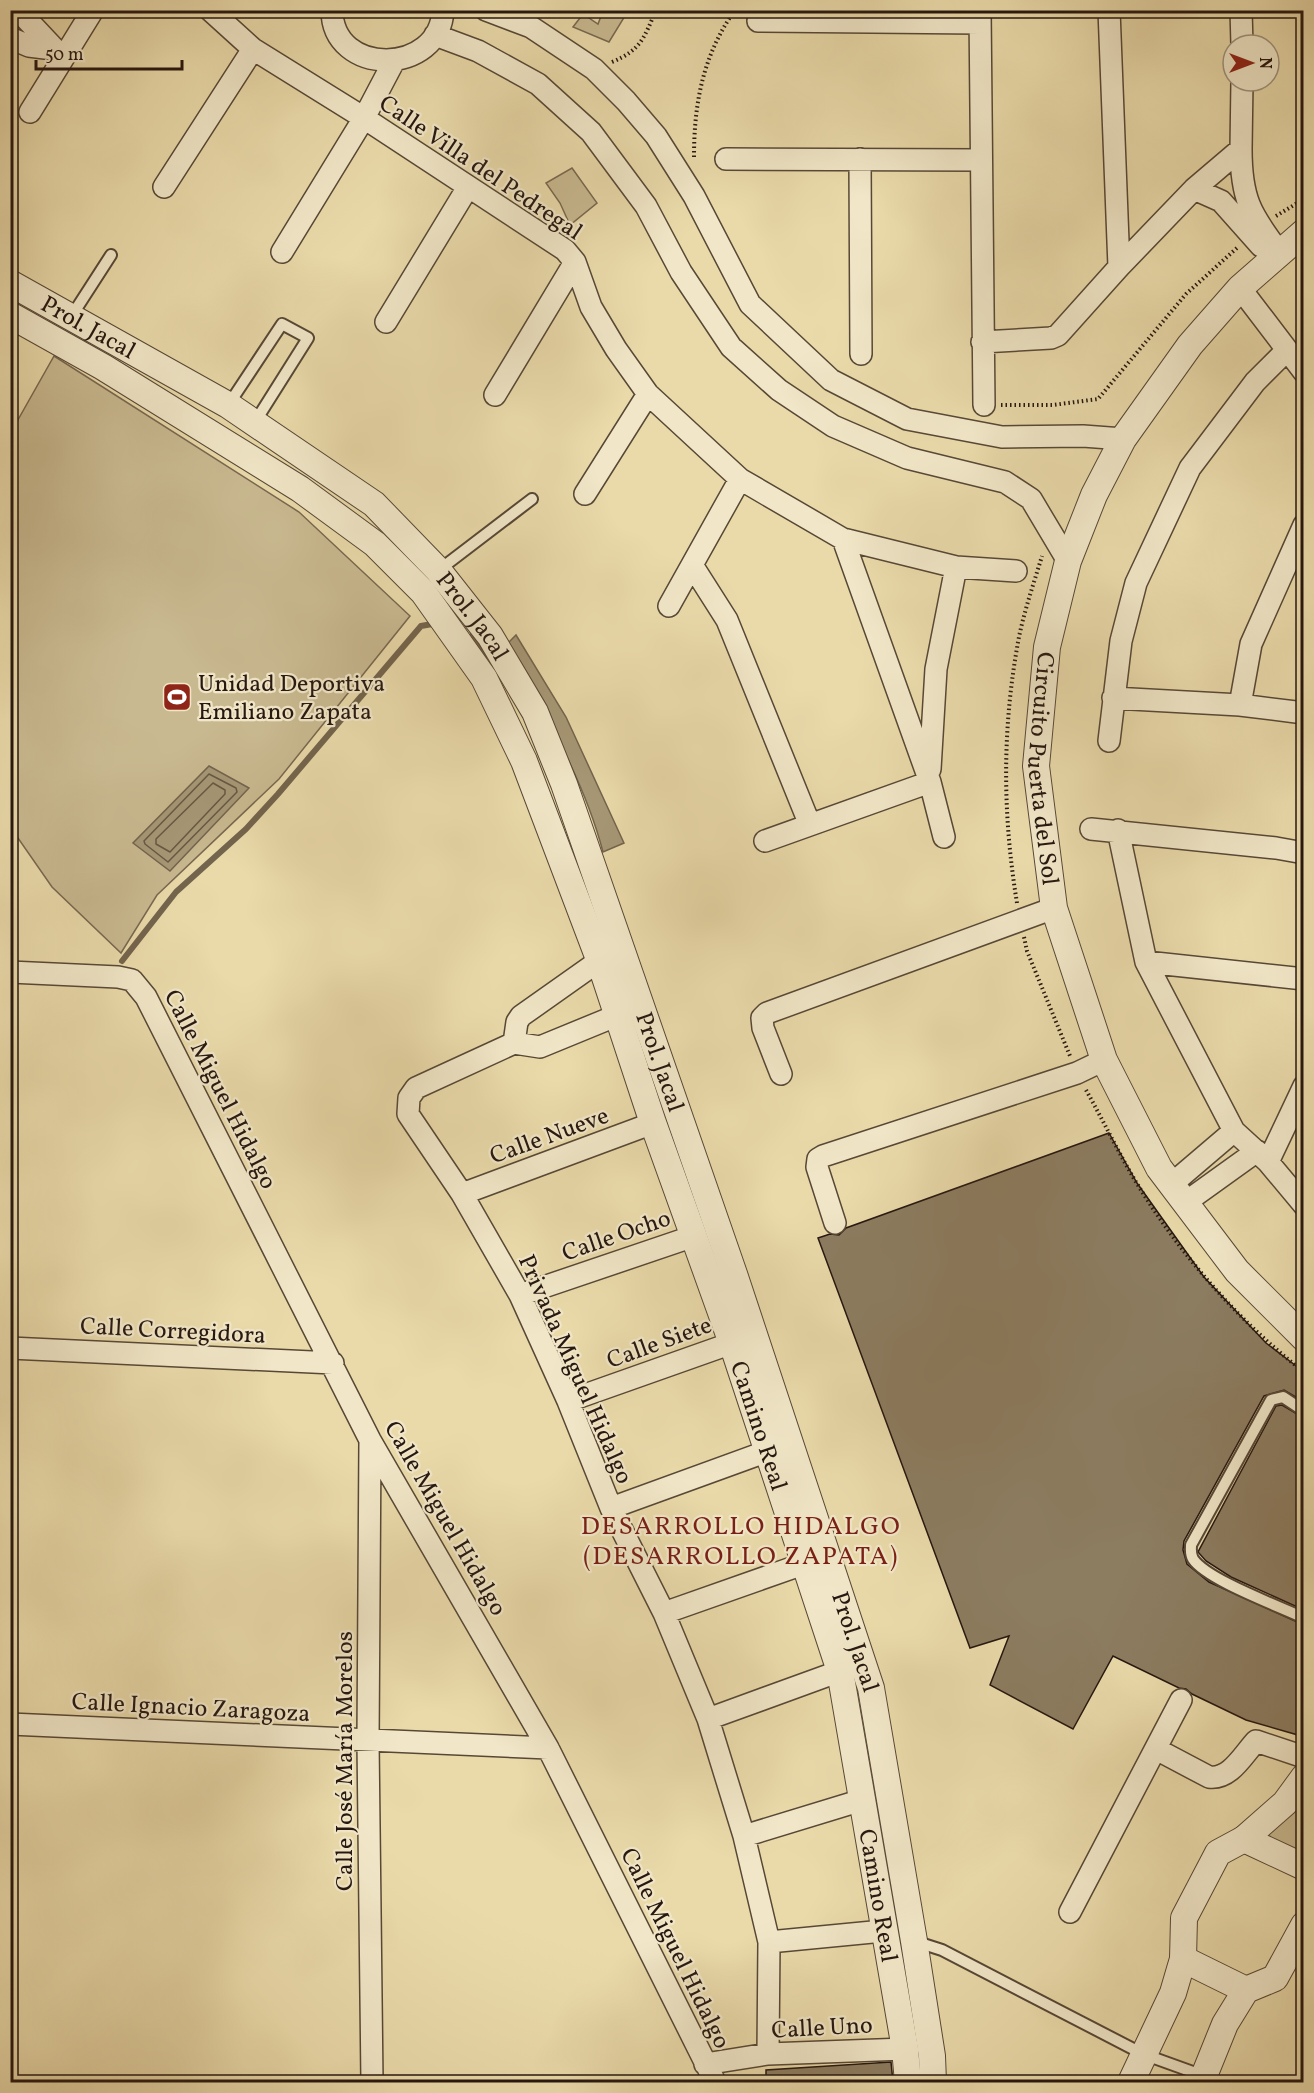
<svg xmlns="http://www.w3.org/2000/svg" width="1314" height="2093" font-family="Vollkorn,serif">
<style>
.green{fill:#c9b990;stroke:#786850;stroke-width:1.5}
.water{fill:#a79876;stroke:#73644d;stroke-width:1.5}
.lines{fill:none;stroke-linecap:round;stroke-linejoin:round}
.shore{stroke:#665843;stroke-width:1.5}
.stream{stroke:#73644d;stroke-width:6}
.building{fill:#8c7c60;stroke:#261710;stroke-width:1.5}
.service-casing{stroke:#574836;stroke-width:14}
.minor-casing{stroke:#574836;stroke-width:24}
.tertiary-casing{stroke:#574836;stroke-width:28}
.path{stroke:#261710;stroke-width:4;stroke-dasharray:1.5 3;stroke-linecap:butt}
.service{stroke:#f1e7c8;stroke-width:10}
.minor{stroke:#f1e7c8;stroke-width:21}
.tertiary{stroke:#f1e7c8;stroke-width:26}
.labels{text-anchor:middle;stroke-width:4.5;stroke-linejoin:round;paint-order:stroke}
.street-label{font-size:24px;fill:#261710;stroke:#f1e7c8}
.poi-label{font-size:24px;fill:#261710;stroke:#f1e7c8;text-anchor:start}
.neighbourhood-label{font-size:26px;letter-spacing:1.5px;fill:#7a1f14;stroke:#f1e7c8}
</style>
<rect width="100%" height="100%" fill="#eadaaa"/>
<filter id="stains"><feTurbulence type="fractalNoise" baseFrequency=".00333" numOctaves="4"/><feColorMatrix values="0 0 0 0 .2 0 0 0 0 .09 0 0 0 0 .02 0 0 0 .5 -.17"/></filter>
<radialGradient id="worn" r=".72"><stop offset=".6" stop-color="#630" stop-opacity="0"/><stop offset="1" stop-color="#630" stop-opacity=".3"/></radialGradient>
<path class="green" d="M603,11h25l-19,31 -36,-15 10,-13 15,10z
M572,168l25,35 -27,22 -10,-22 -14,-20z
M54,356l245,156 111,104 -131,163 -122,116 -36,58 -69,-66 -41,-59 -1,-394z
M1303,1777v90l-59,-28z"/>
<path class="water" d="M516,635l50,82 58,126 -21,9c-19,-73 -60,-141 -96,-208z
M209,766l40,22 -79,83 -37,-28z"/>
<g class="lines">
<path class="shore" d="M209,774l27,14 1,4 -69,70 -23,-18 -1,-3z
M213,783l12,7v4l-55,58 -14,-8v-5z"/>
<path class="stream" d="M473,634l14,21
M122,961l54,-69 70,-63 32,-35 143,-168 17,-3"/>
</g>
<path class="building" d="M1109,1133l28,50 67,94 62,66 38,29v30l-20,-12 -20,6 -80,145 -1,9 4,14 22,18 95,43v98l-6,12 -52,-15 -54,-26 -6,-5 -7,-1 -66,-32 -40,73 -83,-44 19,-49 -39,12 -152,-410 12,-4 9,1 7,-7z
M1282,1405l22,13v192l-73,-33 -25,-16 -8,-9 78,-146z
M891,2062l2,20h-127v-12z"/>
<g class="lines">
<g class="service-casing">
<path id="service" d="M71,317l40,-62
M229,404l53,-80 26,14 -53,84
M439,570l93,-71
M1304,1411l-21,-14 -12,3 -80,145c0,5 -1,9 2,14 14,21 86,47 111,59
M914,1941l28,9 201,104 61,22"/>
</g>
<g class="minor-casing">
<path id="minor" d="M18,10l45,48
M210,10l43,39 111,69 201,132 10,12 16,45 25,42 32,45 92,85 103,60 113,28 60,4
M332,10c0,67 108,66 111,0
M486,10l45,17 63,42 32,32 30,35 38,60 56,108 81,76 76,39 95,18 81,-1 40,3
M980,10l4,395
M1109,10l10,257
M1241,10l1,35
M758,21l222,2
M435,35l43,16 60,33 53,48 55,74 35,66 50,75 48,43 54,36 74,32 98,24 26,17 37,62
M10,38l19,8 24,3
M30,112l63,-102
M1241,149c0,49 9,65 39,104
M726,159l254,1
M860,159l1,195
M164,187l89,-138
M1194,189l27,12 40,45
M282,252l82,-134 30,-57
M1240,288l64,84
M386,322l82,-135
M982,342l69,-4 7,-3 61,-68 75,-78 47,-40 1,-68
M495,395l80,-133
M585,494l63,-100
M843,539l87,243 14,55
M692,565l35,55 83,205
M669,606l71,-127
M1113,698l127,7 64,8
M1240,705l11,-61 53,-119
M1109,741l12,-100 15,-58 54,-115 65,-86 31,-31
M930,769l6,-100 20,-102
M1091,829l185,19 28,5
M1118,830l28,132 88,169 34,31 36,43
M765,841l165,-59
M1146,962l158,17
M10,972l108,5 14,3 14,17 224,443 178,308 167,334
M618,1015l-78,32 -26,-4 -98,45 -7,10 -1,16 54,80 58,101 48,106 43,107 53,105 44,106 36,117 25,106 -1,112
M514,1043l3,-21 4,-6 92,-65
M781,1074l-18,-46 -1,-10 5,-5 287,-105
M1268,1162l36,-76
M1173,1183l61,-52
M462,1194l191,-71
M1186,1202l71,-51
M835,1223l-18,-56 1,-8 5,-3 254,-83 27,-13
M520,1295l174,-59
M10,1348l323,15
M568,1401l164,-58
M370,1441l-2,300 4,341
M611,1508l157,-57
M664,1613l142,-50
M708,1719l132,-48
M10,1724l538,24
M1156,1749l53,28c21,3 34,-22 47,-36l48,16
M744,1836l118,-36
M1070,1912l111,-212
M769,1942l114,-11
M705,2064l63,-10 137,-5"/>
</g>
<g class="tertiary-casing">
<g id="tertiary">
<path id="s1" d="M1304,232l-64,56 -50,57 -67,94 -29,56 -26,66 -21,86 -11,119 18,142 50,152 55,108 78,103 67,67"/>
<path id="s2" d="M10,283l218,122 146,99 64,66 52,66 45,76 29,72 170,490 137,414 43,253 18,115 1,26"/>
<path id="s3" d="M10,315l93,52 197,122 75,55 48,48 61,86 40,83 75,198 54,164 79,220 108,328 65,378 3,33"/>
<path d="M1244,1839l60,28"/>
<path d="M1183,1959l63,31"/>
<path d="M1131,2082l42,-89 10,-34 1,-41 34,-65 26,-14 41,-36 19,-26"/>
<path d="M1204,2082v-6l21,-52 21,-34 29,-12 29,-53"/>
</g>
</g>
<path class="path" d="M612,62c29,-12 32,-24 44,-52
M694,157c0,-54 9,-102 41,-147
M1276,216l28,-17
M1001,405h52l45,-6 88,-105 52,-47
M1017,903c-14,-85 -15,-169 0,-255 5,-31 16,-62 25,-92
M1024,937l3,14 43,105
M1086,1090c17,30 32,62 50,92 44,72 101,138 168,190
M1297,1736l7,-13"/>
<use href="#service" class="service"/>
<use href="#minor" class="minor"/>
<use href="#tertiary" class="tertiary"/>
</g>
<defs>
<g id="stadium-square" transform="scale(1.5)"><rect x="-9" y="-9" width="18" height="18" rx="4" fill="#8f2418" stroke="#f1e7c8"/><path d="M0-5a6.5 5 0 1 0 0 10a6.5 5 0 1 0 0-10ZM-3.5-1.8h7v3.6h-7Z" fill="#fff"/></g>
</defs>
<g fill-rule="evenodd">
<use href="#stadium-square" x="177" y="697"/>
</g>
<g class="labels">
<g class="street-label">
<text transform="translate(481 167) rotate(34)" y="8">Calle Villa del Pedregal</text>
<text dy="8" stroke="none"><textPath href="#s2" startOffset="90">Prol. Jacal</textPath></text>
<text dy="8" stroke="none"><textPath href="#s2" startOffset="576">Prol. Jacal</textPath></text>
<text dy="8" stroke="none"><textPath href="#s1" startOffset="621">Circuito Puerta del Sol</textPath></text>
<text dy="8" stroke="none"><textPath href="#s2" startOffset="1062">Prol. Jacal</textPath></text>
<text transform="translate(221 1089) rotate(63)" y="8">Calle Miguel Hidalgo</text>
<text transform="translate(549 1135) rotate(-20)" y="8">Calle Nueve</text>
<text transform="translate(616 1235) rotate(-19)" y="8">Calle Ocho</text>
<text transform="translate(173 1330) rotate(3)" y="8">Calle Corregidora</text>
<text transform="translate(659 1342) rotate(-20)" y="8">Calle Siete</text>
<text transform="translate(576 1369) rotate(66)" y="8">Privada Miguel Hidalgo</text>
<text dy="8" stroke="none"><textPath href="#s3" startOffset="1402">Camino Real</textPath></text>
<text transform="translate(446 1518) rotate(60)" y="8">Calle Miguel Hidalgo</text>
<text dy="8" stroke="none"><textPath href="#s2" startOffset="1674">Prol. Jacal</textPath></text>
<text transform="translate(191 1707) rotate(3)" y="8">Calle Ignacio Zaragoza</text>
<text transform="translate(344 1761) rotate(-90)" y="8">Calle José María Morelos</text>
<text dy="8" stroke="none"><textPath href="#s3" startOffset="1888">Camino Real</textPath></text>
<text transform="translate(676 1948) rotate(64)" y="8">Calle Miguel Hidalgo</text>
<text transform="translate(822 2027) rotate(-3)" y="8">Calle Uno</text>
</g>
<g class="poi-label">
<text x="198" y="691">Unidad Deportiva<tspan x="198" dy="28">Emiliano Zapata</tspan></text>
</g>
<g class="neighbourhood-label">
<text x="741" y="1534">DESARROLLO HIDALGO<tspan x="741" dy="30">(DESARROLLO ZAPATA)</tspan></text>
</g>
</g>
<rect width="1314" height="2093" fill="none" stroke="#eadaaa" stroke-width="36"/>
<rect x="12" y="12" width="1290" height="2069" fill="none" stroke="#261710" stroke-width="3"/>
<rect x="18" y="18" width="1278" height="2057" fill="none" stroke="#261710" stroke-width="1.5"/>
<g transform="translate(1251 63) rotate(90)"><circle r="28" fill="#f1e7c8" stroke="#a0947e" stroke-width="1.5"/>
<path d="M0-4.5L10 22L0 15L-10 22Z" fill="#8f2418"/>
<text y="-9" font-size="16" font-weight="bold" text-anchor="middle" fill="#261710">N</text>
</g>
<path d="M36 60v9h146v-9" fill="none" stroke="#261710" stroke-width="3"/>
<text x="45" y="60" font-size="18" fill="#261710" stroke="#f1e7c8" stroke-width="4.5" paint-order="stroke">50 m</text>
<rect width="100%" height="100%" filter="url(#stains)"/>
<rect width="100%" height="100%" fill="url(#worn)"/>
</svg>
